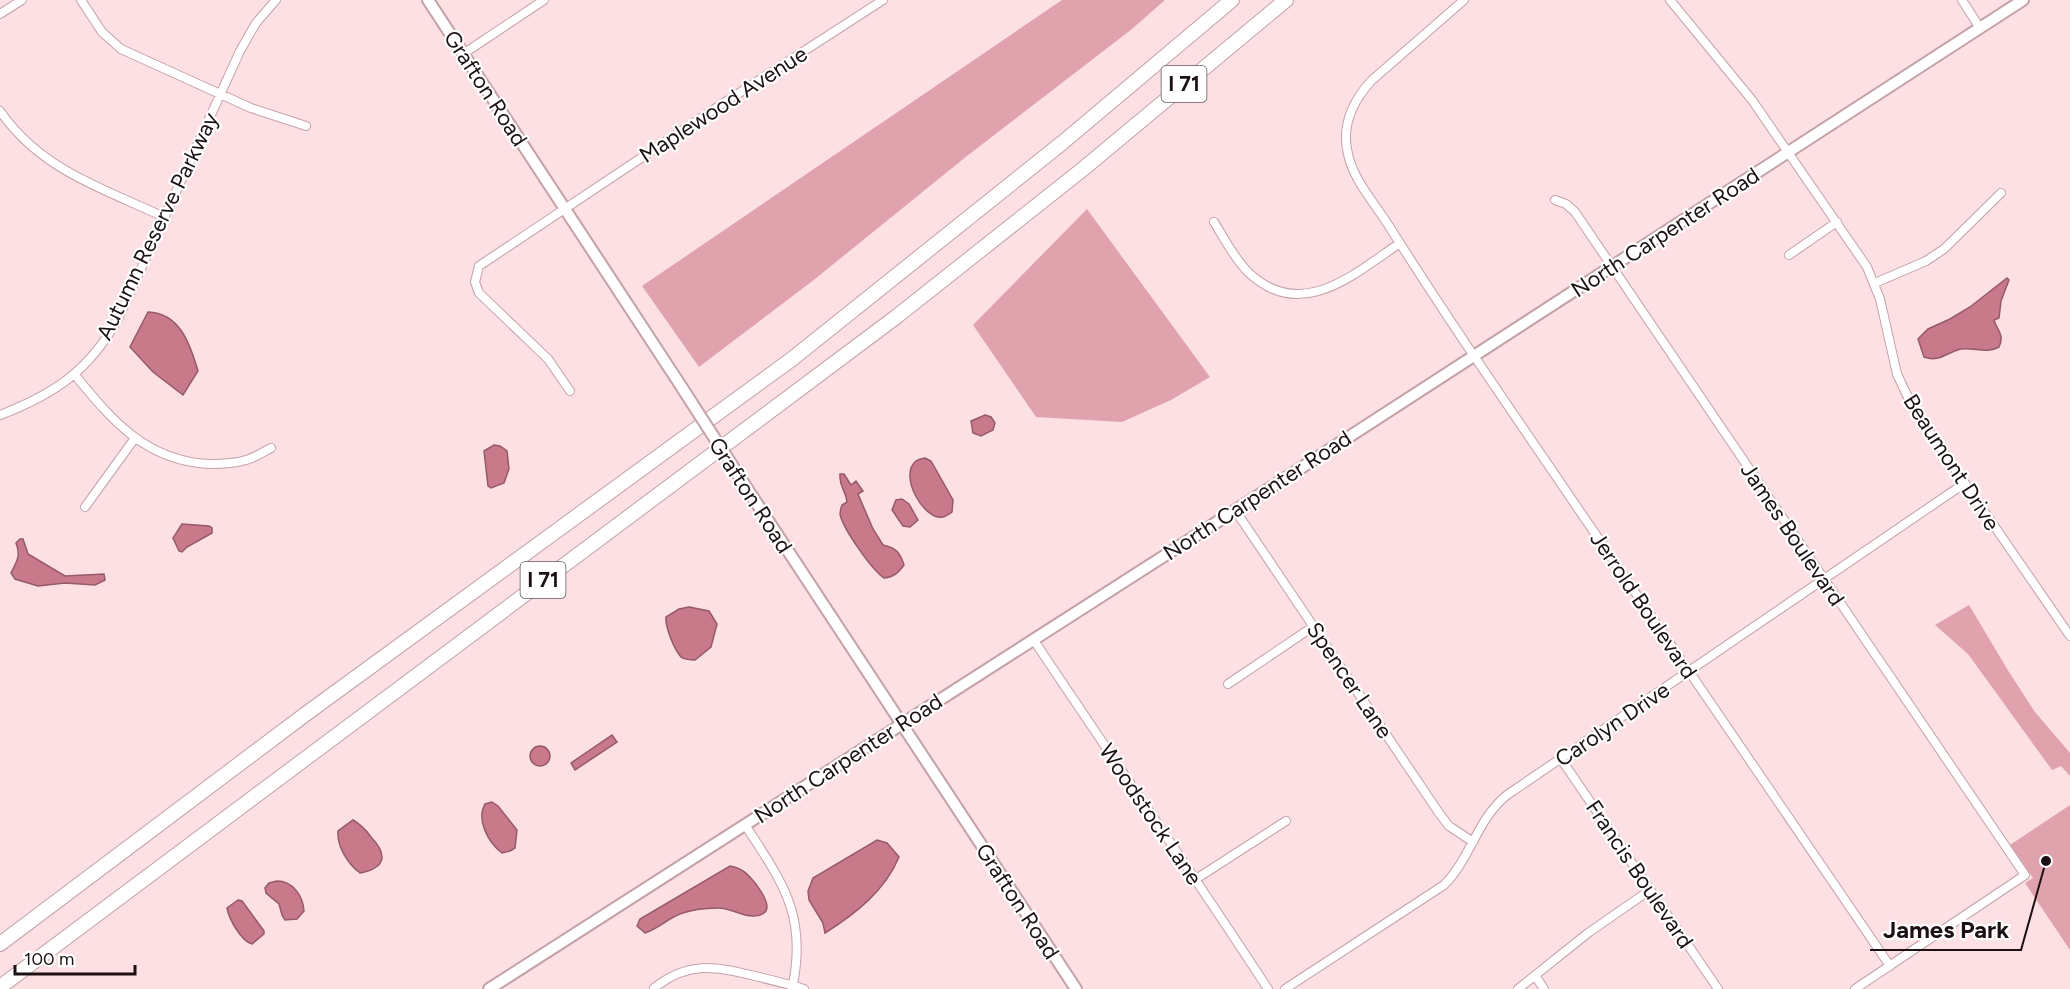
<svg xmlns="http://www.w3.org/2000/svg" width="2070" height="989" font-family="Figtree,sans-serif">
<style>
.green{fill:#e0a3ad}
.water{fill:#c97a8a;stroke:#955a66;stroke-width:1.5}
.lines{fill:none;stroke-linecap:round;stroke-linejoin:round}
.street-casing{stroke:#c3a1a7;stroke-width:10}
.secondary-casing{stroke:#c3a1a7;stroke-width:14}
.highway-casing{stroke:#c3a1a7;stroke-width:16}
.street{stroke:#fff;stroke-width:8}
.secondary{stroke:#fff;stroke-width:10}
.highway{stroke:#fff;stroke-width:14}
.secondary-bridge-casing{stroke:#c3a1a7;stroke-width:14;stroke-linecap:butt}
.secondary-bridge{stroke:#fff;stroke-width:10}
.labels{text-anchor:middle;stroke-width:4.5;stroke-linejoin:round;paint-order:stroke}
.shield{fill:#fff;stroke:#605859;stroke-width:1.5}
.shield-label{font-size:21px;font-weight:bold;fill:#1c1012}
.street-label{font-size:22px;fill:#1c1012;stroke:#fff}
.leader{fill:none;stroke:#1c1012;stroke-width:2}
.callout-dot{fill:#1c1012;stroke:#fff;stroke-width:2}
.callout-label{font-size:24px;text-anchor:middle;font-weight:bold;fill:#1c1012;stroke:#fff;stroke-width:4.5;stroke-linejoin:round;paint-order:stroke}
</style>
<rect width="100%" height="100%" fill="#fde0e4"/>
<path class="green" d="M1062,0h103l-33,29 -165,127 -152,123 -116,88 -57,-81z
M1087,209l123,168 -39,23 -49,22 -86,-5 -63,-92z
M1969,605l40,67 26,40 35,41v23l-9,-10 -9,4 -84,-116 -33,-29z
M2070,805v145l-45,-67 8,-5 -23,-33z"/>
<path class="water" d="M2007,278l2,2 -8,21 -2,17 -5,2c3,11 11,14 5,27 -12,7 -25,0 -38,2 -14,3 -22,14 -37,8l-6,-18 10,-10 22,-10 20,-12z
M148,312c32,1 42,32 50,59l-15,24 -30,-23 -23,-25z
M985,415l6,2 4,6 -2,7 -12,6 -8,-3 -2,-12z
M494,445l6,1 7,5 2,18 -5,14 -13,5 -3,-2 -4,-35z
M925,458l6,3 22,39 -1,12c-1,1 -8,5 -9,5 -19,4 -45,-42 -27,-56 3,-2 6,-2 9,-3z
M840,474h4l7,11 5,-4 7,10 -5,3 15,35 10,16c13,3 17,7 21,20 -6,8 -10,12 -20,13 -12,-8 -41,-49 -44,-64 0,-1 1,-7 2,-9l5,-3c-1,-12 -8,-15 -7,-28z
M902,499l7,5 9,16 -8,7 -7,-1 -11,-16 4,-10z
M182,524l27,2 3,2v5l-25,14 -5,5 -3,-1 -6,-13z
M20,539h3l5,15 37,22 39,-2 1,6 -10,5 -30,-2 -27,3 -23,-7 -4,-6c6,-12 10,-17 5,-30z
M689,607l20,4 8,13 -6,23 -16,13c-4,0 -10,0 -14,-3 -7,-8 -16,-30 -15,-40l13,-8z
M612,735l5,7 -42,28 -4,-7z
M530 756a10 10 0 1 1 20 0a10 10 0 1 1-20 0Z
M492,802l6,4 19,24 -2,18 -5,3 -8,2c-14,-11 -26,-33 -17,-49z
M353,820c7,4 13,10 18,17 17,18 15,31 -11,36 -12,-9 -23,-26 -22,-42z
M877,840l10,3 12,14c-14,34 -44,57 -74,76l-2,-10 -14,-23 -1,-9 5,-13z
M730,866c5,1 9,2 13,5 8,5 32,34 21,42 -13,9 -31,-5 -45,-5 -16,0 -36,3 -49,11 -8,5 -16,11 -25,14l-8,-7 3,-7z
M277,881c16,0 26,15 27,30l-7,8 -12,1 -3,-5 -3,-11 -13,-11 -1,-5 4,-5z
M238,900l4,1 22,30v3l-12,10c-11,-3 -23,-25 -25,-36z"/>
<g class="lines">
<g class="street-casing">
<path id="street" d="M81,0l21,32 19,17 130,59 55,18
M1464,0l-93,81c-18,20 -30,45 -23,73 5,25 25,47 39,69 33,52 67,104 102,155 134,196 268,392 401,588
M1670,0l82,100 115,167 13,32 17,75 16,34 157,228
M1962,0l18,28
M0,14l22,-14
M463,54l81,-54
M0,111c41,59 102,77 164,106
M1555,200l11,4 9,8 450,663 -170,114
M1214,222c10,16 20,36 34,50 53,51 106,2 152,-29
M1789,255l48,-33
M1875,283l51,-22 18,-12 57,-56
M74,374c37,45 71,87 135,90 12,0 25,0 37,-4 8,-2 17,-8 25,-12
M570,391l-22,-32 -69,-66 -4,-11 4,-16 237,-158 167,-108
M0,415c55,-21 90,-45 119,-98l121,-266 16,-28 20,-23
M85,507l50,-69
M1235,510l204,303 10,13 24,16
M1033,639c78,117 158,232 235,350
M1228,684l86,-58
M1561,759l157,230
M745,825c38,58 63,91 47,164
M1196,879l90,-58
M1536,977l8,12
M654,988c34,-27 61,-22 101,-12 16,4 33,8 49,13
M1285,989l159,-104c27,-27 33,-66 63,-90l458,-312
M1518,989l70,-56 62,-43"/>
</g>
<g class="secondary-casing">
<path id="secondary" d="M428,0l251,383
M748,490l328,499
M489,989l781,-501 753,-488"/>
</g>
<g class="highway-casing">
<path id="highway" d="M0,944l303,-228 489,-357 270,-216 170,-143
M0,987l896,-670 187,-148 203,-169"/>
</g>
<use href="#street" class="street"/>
<use href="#secondary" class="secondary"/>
<use href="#highway" class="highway"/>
<g class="secondary-bridge-casing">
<path id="secondary-bridge" d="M679,383l69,107"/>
</g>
<use href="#secondary-bridge" class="secondary-bridge"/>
</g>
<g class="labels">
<g class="shield">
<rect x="1161.5" y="66" width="45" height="36" rx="4.5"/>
<rect x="520.5" y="562" width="45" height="36" rx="4.5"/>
</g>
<g class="shield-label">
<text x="1184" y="91">I 71</text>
<text x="543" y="587">I 71</text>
</g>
<g class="street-label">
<text transform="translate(486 88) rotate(57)" y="8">Grafton Road</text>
<text transform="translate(723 104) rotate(-33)" y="8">Maplewood Avenue</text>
<text transform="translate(157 226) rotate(-64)" y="8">Autumn Reserve Parkway</text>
<text transform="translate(1665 232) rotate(-33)" y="8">North Carpenter Road</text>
<text transform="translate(1952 462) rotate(57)" y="8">Beaumont Drive</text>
<text transform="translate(751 495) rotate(57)" y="8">Grafton Road</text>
<text transform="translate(1257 495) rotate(-33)" y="8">North Carpenter Road</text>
<text transform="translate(1793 534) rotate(56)" y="8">James Boulevard</text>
<text transform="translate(1644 605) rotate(56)" y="8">Jerrold Boulevard</text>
<text transform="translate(1350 680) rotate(56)" y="8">Spencer Lane</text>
<text transform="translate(1612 724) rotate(-34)" y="8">Carolyn Drive</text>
<text transform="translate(848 758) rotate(-33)" y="8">North Carpenter Road</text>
<text transform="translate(1151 814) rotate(56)" y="8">Woodstock Lane</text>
<text transform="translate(1640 874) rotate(56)" y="8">Francis Boulevard</text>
<text transform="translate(1018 901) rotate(57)" y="8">Grafton Road</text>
</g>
</g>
<path class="leader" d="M2046 861L2021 950H1870"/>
<circle class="callout-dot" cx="2046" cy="861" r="6"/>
<g class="callout-label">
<text x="1946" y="938">James Park</text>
</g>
<path d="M15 965v9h120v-9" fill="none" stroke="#1c1012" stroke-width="3"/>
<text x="24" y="965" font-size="18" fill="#1c1012" stroke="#ffffff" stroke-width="4.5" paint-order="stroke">100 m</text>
</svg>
